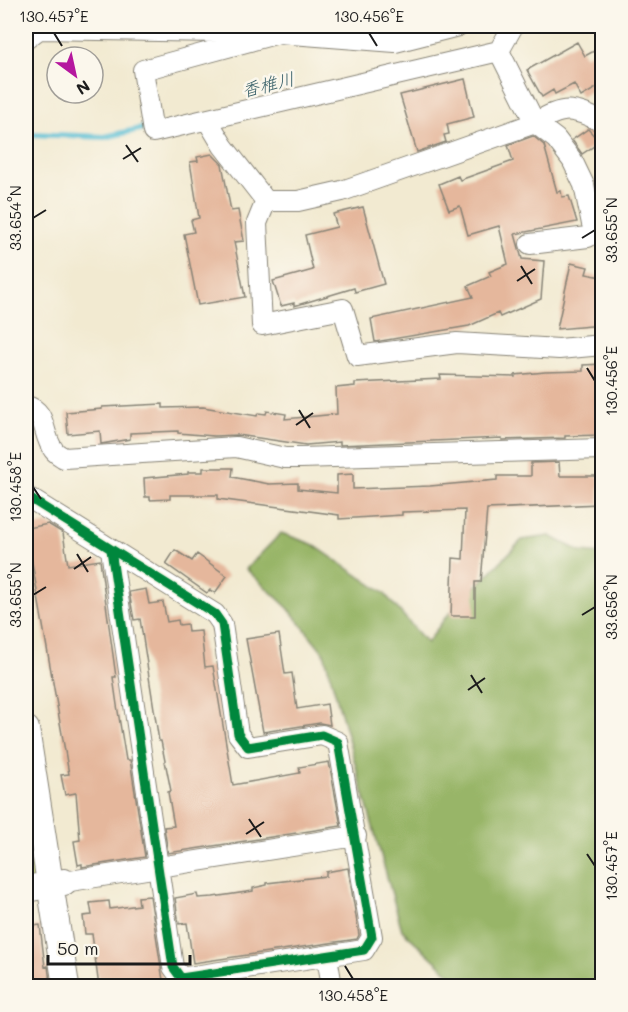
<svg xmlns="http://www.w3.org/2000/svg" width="628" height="1012" font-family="Mali,'Klee One',sans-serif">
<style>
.green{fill:#c1d376;stroke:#6e7849;stroke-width:1.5}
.forest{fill:#98b567;stroke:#5a6842;stroke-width:1.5}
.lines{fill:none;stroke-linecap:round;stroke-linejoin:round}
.stream{stroke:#55bdd3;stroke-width:6}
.building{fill:#e5b79c}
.minor-casing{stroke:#878376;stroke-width:22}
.tertiary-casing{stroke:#878376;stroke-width:28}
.minor{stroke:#fff;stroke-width:20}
.tertiary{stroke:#fff;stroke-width:26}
.cycleway-casing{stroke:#fbf7ec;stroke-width:13}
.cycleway{stroke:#00873e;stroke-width:9}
.ticks{fill:none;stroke:#1c1c1c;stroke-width:2}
.labels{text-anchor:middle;stroke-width:5;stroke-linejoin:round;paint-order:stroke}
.water-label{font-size:18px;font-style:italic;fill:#335c65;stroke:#fbf7ec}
.neatline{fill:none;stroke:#1c1c1c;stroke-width:2}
.ticks-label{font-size:15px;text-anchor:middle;fill:#1c1c1c}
</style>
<rect width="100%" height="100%" fill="#fbf7ec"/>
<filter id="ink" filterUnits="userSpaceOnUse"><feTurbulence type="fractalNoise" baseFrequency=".0167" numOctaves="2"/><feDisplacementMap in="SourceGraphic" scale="12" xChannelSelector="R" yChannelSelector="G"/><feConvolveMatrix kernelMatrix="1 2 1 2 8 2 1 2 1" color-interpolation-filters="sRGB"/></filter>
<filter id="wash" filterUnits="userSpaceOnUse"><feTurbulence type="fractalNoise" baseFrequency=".008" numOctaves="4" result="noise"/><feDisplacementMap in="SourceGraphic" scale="24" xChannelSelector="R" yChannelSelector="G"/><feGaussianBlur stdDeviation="1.35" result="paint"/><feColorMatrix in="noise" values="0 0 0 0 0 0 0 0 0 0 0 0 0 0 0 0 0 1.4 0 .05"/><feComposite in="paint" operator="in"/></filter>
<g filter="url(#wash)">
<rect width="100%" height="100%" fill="#f2ead1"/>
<path class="green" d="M26,765l19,112 -19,9z"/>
<path class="forest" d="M281,533l31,11 72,49 43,50 18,-25 77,-78 28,-4 31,16 21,2v432h-139l-61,-56 -78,-277 -36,-45 -42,-39z"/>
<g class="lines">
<path class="stream" d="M26,137l6,-3 73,3 44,-10"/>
</g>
<g id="blocks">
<path class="building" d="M577,42l8,14 18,-10v38l-22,13 -7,-13 -19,10 -2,-4 -11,7 -15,-27z
M465,79l9,38 -27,7 2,10 -5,1 2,7 -29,10 -17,-57z
M588,129l12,13 -18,12 -10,-14z
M533,136l11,9 13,47 4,-1 1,6 7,-1 8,26 -62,12 7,25 22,2 -3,38 -41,18 -2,-4 -29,13 -94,16 -4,-23 102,-22 -5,-11 23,-10 -2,-4 19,-8 -9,-38 -31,9 -8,-29 -11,4 -10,-26 19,-8 2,4 53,-19 -5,-16z
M212,154l10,10 9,47 7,-1 6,31 -10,1 11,55 -47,8 -14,-71 10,-2 -3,-12 8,-2 -9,-56 8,-1 -1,-4z
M363,207l21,77 -29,8 -1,-4 -60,18v-3l-13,3 -8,-25 40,-11 -8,-35 32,-8 -4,-13z
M571,263l17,4 -2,7 16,3 -2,19h3v29l-46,4z
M603,364v71l-38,1v2l-63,2v-2l-162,7v-3l-34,3 -68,-10 -24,1 -36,-3v-2l-48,2v6l-29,5 -1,-13 -32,3 -2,-22 36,-3v-2l61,-3v4l40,-1 54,9 1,-3 8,1 1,-3 19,3 -1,5 52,-5 -1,-26 19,-2v-3l86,-4 -1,-4 75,2v-2l30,-3 38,-1v-6z
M559,462l1,14h39v28l-112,5 -6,73h-6v34h-24l2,-58 10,1 2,-49 -63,2v3l-63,4v-4l-121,-16v-4h-48v4l-20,1v-3h-5l-1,-19 44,-4v-2h15v-4h30l-1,9 37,7 29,-1v6l39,4v-18l16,-1v15l77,-3 67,-6v-4h34v-13z
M48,524l15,9 5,32 32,-5 16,117h-3l4,28 9,55h4l15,97 -63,10v-3l-4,1 -4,-24 6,-1 -4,-47 -11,2 -4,-20 8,-1 -42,-240h2l-1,-6z
M175,550l17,11 5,-7 30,22 -12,17 -5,-3 -3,3 -41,-29z
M146,589l3,15 14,-2 4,20 11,-2 1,5 8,-1 1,8 13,-1 4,36 8,-1 20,119 67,-12 -1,-6 30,-5 12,64 -173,27 -4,-26 10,-1 -6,-34 3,-1 -10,-50h-2l-19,-122 -6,1 -5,-28z
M279,634l6,40 7,-1 5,36 30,-5 3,21 -10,-2 -57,9 -17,-93z
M348,868l11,67 -2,4 -164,24 -6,-40 -8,1 -4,-26 22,-4 1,4 15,-1 40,-6v-3l14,-3v-2l59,-7v-4z
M150,896l14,91h-65l-7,-53h-7l-2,-18 9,-1 -2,-12 19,-2 1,8 29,-4 -1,-8z
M40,925l5,42 3,-1 2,16 -24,4v-59z"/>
</g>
</g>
<g filter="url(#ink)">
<use href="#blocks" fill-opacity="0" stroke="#878376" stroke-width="1.5"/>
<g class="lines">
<g class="minor-casing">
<path id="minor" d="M279,33l-136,37 10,62 346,-81 14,-25
M26,39l13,-10 240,4 116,9 63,-16
M499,51l36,72 21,16 16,21 12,25 8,39 10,3
M208,121l15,25 43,55h32l44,-10 193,-68c29,-17 37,-16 67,-1
M266,201l-9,22 5,102 81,-16 14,47 100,-13 102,6 43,-4
M530,244l58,-7 12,-11
M26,406c21,4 16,29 27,43 2,4 8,7 11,9l172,-11 49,11h15l302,-9
M26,496l189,118 7,10 16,110 10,13 74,-12 16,7 34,195 -8,13 -183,28 -8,-11 -62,-417
M64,882l292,-46
M327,957l5,29"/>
</g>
<g class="tertiary-casing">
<path id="tertiary" d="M26,729l40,257
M26,889l38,-7"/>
</g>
<use href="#minor" class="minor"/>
<use href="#tertiary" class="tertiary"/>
<g class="cycleway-casing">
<path id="cycleway" d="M26,496l189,118 7,10 16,110 10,13 74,-12 16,7 34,195 -8,13 -183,28 -8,-11 -62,-417"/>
</g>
<use href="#cycleway" class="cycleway"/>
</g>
</g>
<path class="ticks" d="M54,33l8,13M369,33l8,13M126,145l12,17M123,159l18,-11M33,218l13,-8M582,238l13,-8M521,266l11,18M517,281l18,-12M587,368l8,13M299,410l11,18M296,425l17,-12M33,487l8,12M77,554l11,18M74,569l17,-12M33,595l13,-8M582,615l13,-8M471,675l11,18M468,690l17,-12M249,819l12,18M246,834l18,-12M587,854l8,12M345,966l8,13"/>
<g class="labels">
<g class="water-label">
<text transform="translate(268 85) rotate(-14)" y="6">香椎川</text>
</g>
</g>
<rect width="628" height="1012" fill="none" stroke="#fbf7ec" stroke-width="66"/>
<g transform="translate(75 75) rotate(147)"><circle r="28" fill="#fbf7ec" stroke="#a29f99" stroke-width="1.5"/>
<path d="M0-4.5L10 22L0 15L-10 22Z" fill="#b5179e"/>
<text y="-9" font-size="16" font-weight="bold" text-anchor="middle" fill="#1c1c1c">N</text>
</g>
<path d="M48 955v9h142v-9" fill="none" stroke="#1c1c1c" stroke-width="3"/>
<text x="57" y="955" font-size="18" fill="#1c1c1c" stroke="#fbf7ec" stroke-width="4.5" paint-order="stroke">50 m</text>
<rect x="33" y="33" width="562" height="946" class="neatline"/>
<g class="ticks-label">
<text x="54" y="22">130.457°E</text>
<text x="369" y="22">130.456°E</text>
<text transform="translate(16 218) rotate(-90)" y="5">33.654°N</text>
<text transform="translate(612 230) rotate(-90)" y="5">33.655°N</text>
<text transform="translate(612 381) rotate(-90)" y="5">130.456°E</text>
<text transform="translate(16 487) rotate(-90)" y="5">130.458°E</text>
<text transform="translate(16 595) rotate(-90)" y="5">33.655°N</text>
<text transform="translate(612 607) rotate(-90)" y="5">33.656°N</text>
<text transform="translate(612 866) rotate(-90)" y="5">130.457°E</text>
<text x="353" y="1001">130.458°E</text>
</g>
</svg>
